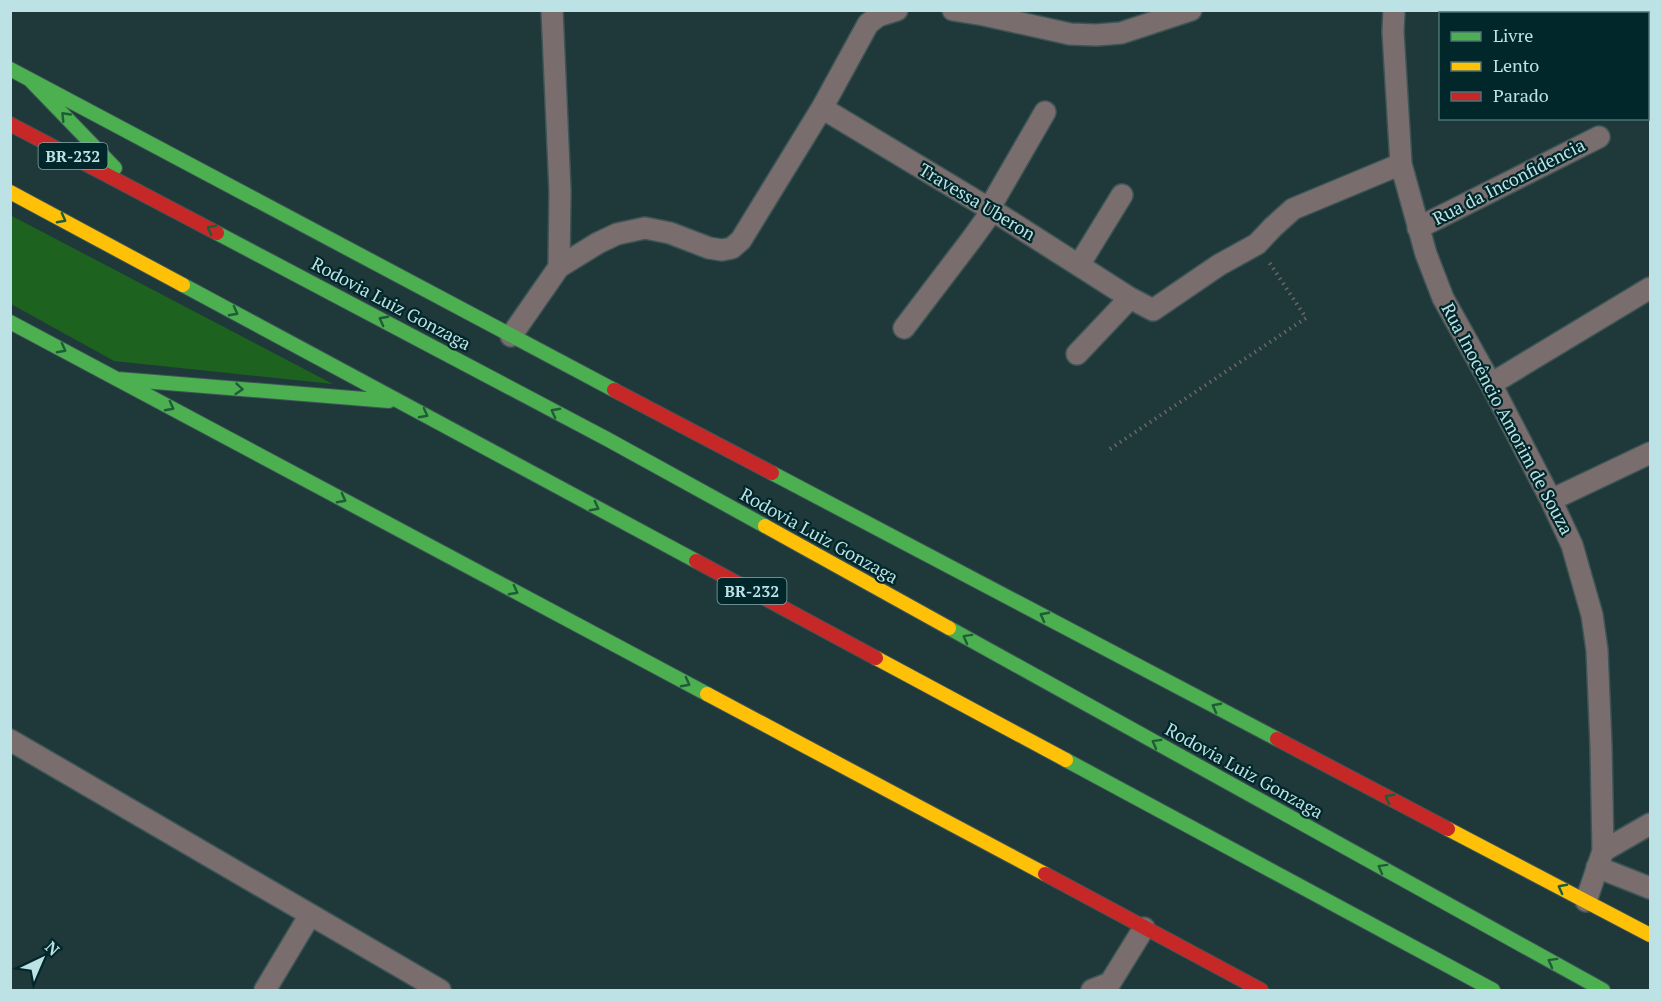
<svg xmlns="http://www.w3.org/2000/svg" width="1661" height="1001" font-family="'PT Serif',serif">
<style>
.green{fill:#1e6220}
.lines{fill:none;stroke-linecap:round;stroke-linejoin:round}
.street-casing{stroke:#3e5556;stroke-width:24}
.fast-casing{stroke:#3e5556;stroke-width:16}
.slow-casing{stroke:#3e5556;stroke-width:16}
.jam-casing{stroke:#3e5556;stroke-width:16}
.path{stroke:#6a6869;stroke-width:4;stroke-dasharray:1.5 4.5;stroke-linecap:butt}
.street{stroke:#7a6d6d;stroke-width:21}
.fast{stroke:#4caf50;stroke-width:14}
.slow{stroke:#ffc107;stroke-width:14}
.jam{stroke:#c62828;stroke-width:14}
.oneway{stroke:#1f5d39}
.labels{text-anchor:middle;stroke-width:4.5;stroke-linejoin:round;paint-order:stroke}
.shield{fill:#01272a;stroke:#84aaae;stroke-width:1.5}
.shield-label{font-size:16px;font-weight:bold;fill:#bce2e6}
.street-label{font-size:18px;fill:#bce2e6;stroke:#01272a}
</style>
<rect width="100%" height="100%" fill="#1f383a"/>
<path class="green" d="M10,215l323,169 -219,-23 -103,-57z"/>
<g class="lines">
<g class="street-casing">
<path id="street" d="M552,10l8,181 -1,76
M953,10l31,5 86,19 26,1 25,-2 70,-23
M1394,10l-1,22 8,132 25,90 17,44 48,86 60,116 21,45 20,70 5,35 4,96 2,105 -17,50
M822,108l181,109 127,81 23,12 66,-45 38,-21 16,-17 20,-18 108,-45
M989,209l56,-97
M1418,228l181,-91
M1079,265l43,-70
M904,328l67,-88 21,-29
M511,336l48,-69 39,-24 19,-9 28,-6 25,5 39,15 13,2 10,-2 9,-8 81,-132 46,-84 10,-8 19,-6
M1077,354l53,-56
M1491,384l159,-96
M1551,500l99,-47
M10,740l430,250
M1603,851l47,-27
M1597,867l53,21
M265,990l45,-75
M1092,990l18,-7 34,-55"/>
</g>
<g class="fast-casing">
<path id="fast" d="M10,69l604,321
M29,79l86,89
M217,233l390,206 158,87
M183,285l513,276
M10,322l697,372
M118,379l271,22
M772,473l505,266
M949,628l654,362
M1066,760l427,230"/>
</g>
<g class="slow-casing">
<path id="slow" d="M10,192l173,93
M765,526l184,102
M876,658l190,102
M707,694l338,180
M1448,829l202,106"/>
</g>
<g class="jam-casing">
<path id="jam" d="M10,124l207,109
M614,390l158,83
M696,561l180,97
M1277,739l171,90
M1045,874l216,116"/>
</g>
<path class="path" d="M1110,449l196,-131 -37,-56"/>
<use href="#street" class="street"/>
<use href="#fast" class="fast"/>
<use href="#slow" class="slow"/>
<use href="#jam" class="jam"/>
</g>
<defs><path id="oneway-chevron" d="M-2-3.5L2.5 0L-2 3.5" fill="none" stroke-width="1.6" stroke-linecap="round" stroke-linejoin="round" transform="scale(1.5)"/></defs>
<g class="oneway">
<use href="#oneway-chevron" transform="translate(65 116) rotate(-134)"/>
<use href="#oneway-chevron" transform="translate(62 219) rotate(28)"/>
<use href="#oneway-chevron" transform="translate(211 229) rotate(-152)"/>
<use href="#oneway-chevron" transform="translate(234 312) rotate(28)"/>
<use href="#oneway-chevron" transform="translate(383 320) rotate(-152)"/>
<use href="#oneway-chevron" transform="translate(62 349) rotate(28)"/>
<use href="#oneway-chevron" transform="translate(239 389) rotate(5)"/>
<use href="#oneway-chevron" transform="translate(170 407) rotate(28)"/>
<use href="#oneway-chevron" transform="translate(555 412) rotate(-152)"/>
<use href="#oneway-chevron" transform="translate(424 414) rotate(28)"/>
<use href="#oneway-chevron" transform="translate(342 499) rotate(28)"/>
<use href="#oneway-chevron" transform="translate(595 507) rotate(28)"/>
<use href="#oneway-chevron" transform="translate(514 591) rotate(28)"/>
<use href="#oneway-chevron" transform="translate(1044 616) rotate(-152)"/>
<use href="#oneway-chevron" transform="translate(967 638) rotate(-151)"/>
<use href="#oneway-chevron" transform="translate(686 683) rotate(28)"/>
<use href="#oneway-chevron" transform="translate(1216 707) rotate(-152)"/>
<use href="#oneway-chevron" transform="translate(1156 743) rotate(-151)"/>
<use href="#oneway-chevron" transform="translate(1389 798) rotate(-152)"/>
<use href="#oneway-chevron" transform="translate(1382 868) rotate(-151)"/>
<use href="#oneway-chevron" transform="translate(1562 888) rotate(-152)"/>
<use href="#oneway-chevron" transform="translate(1552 962) rotate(-151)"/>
</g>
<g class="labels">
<g class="shield">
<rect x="38.5" y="143" width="69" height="26" rx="4.5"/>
<rect x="717.5" y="578" width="69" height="26" rx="4.5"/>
</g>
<g class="shield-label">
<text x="73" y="162">BR-232</text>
<text x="752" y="597">BR-232</text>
</g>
<g class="street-label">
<text transform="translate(1509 182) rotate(-27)" y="6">Rua da Inconfidencia</text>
<text transform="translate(977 202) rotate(31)" y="6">Travessa Uberon</text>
<text transform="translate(391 304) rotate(28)" y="6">Rodovia Luiz Gonzaga</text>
<text transform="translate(1507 419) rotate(62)" y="6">Rua Inocêncio Amorim de Souza</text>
<text transform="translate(819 536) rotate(29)" y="6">Rodovia Luiz Gonzaga</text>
<text transform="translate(1244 771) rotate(29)" y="6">Rodovia Luiz Gonzaga</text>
</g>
</g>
<rect width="1661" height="1001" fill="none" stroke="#bce2e6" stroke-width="24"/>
<rect x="1439" y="12" width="210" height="108" fill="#01272a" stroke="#4c7275" stroke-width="1.5"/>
<rect x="1451" y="32" width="30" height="9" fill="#4caf50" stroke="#4c7275" stroke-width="1.5"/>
<text x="1493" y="42" font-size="18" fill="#bce2e6">Livre</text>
<rect x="1451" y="62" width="30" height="9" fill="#ffc107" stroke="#4c7275" stroke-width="1.5"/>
<text x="1493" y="72" font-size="18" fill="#bce2e6">Lento</text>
<rect x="1451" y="92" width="30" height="9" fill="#c62828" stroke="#4c7275" stroke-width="1.5"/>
<text x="1493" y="102" font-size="18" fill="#bce2e6">Parado</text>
<g transform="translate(42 959) rotate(44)" stroke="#01272a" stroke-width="4.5" paint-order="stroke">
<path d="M0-4.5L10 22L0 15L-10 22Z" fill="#bce2e6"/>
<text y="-9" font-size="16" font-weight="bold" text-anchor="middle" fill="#bce2e6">N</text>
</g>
</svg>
